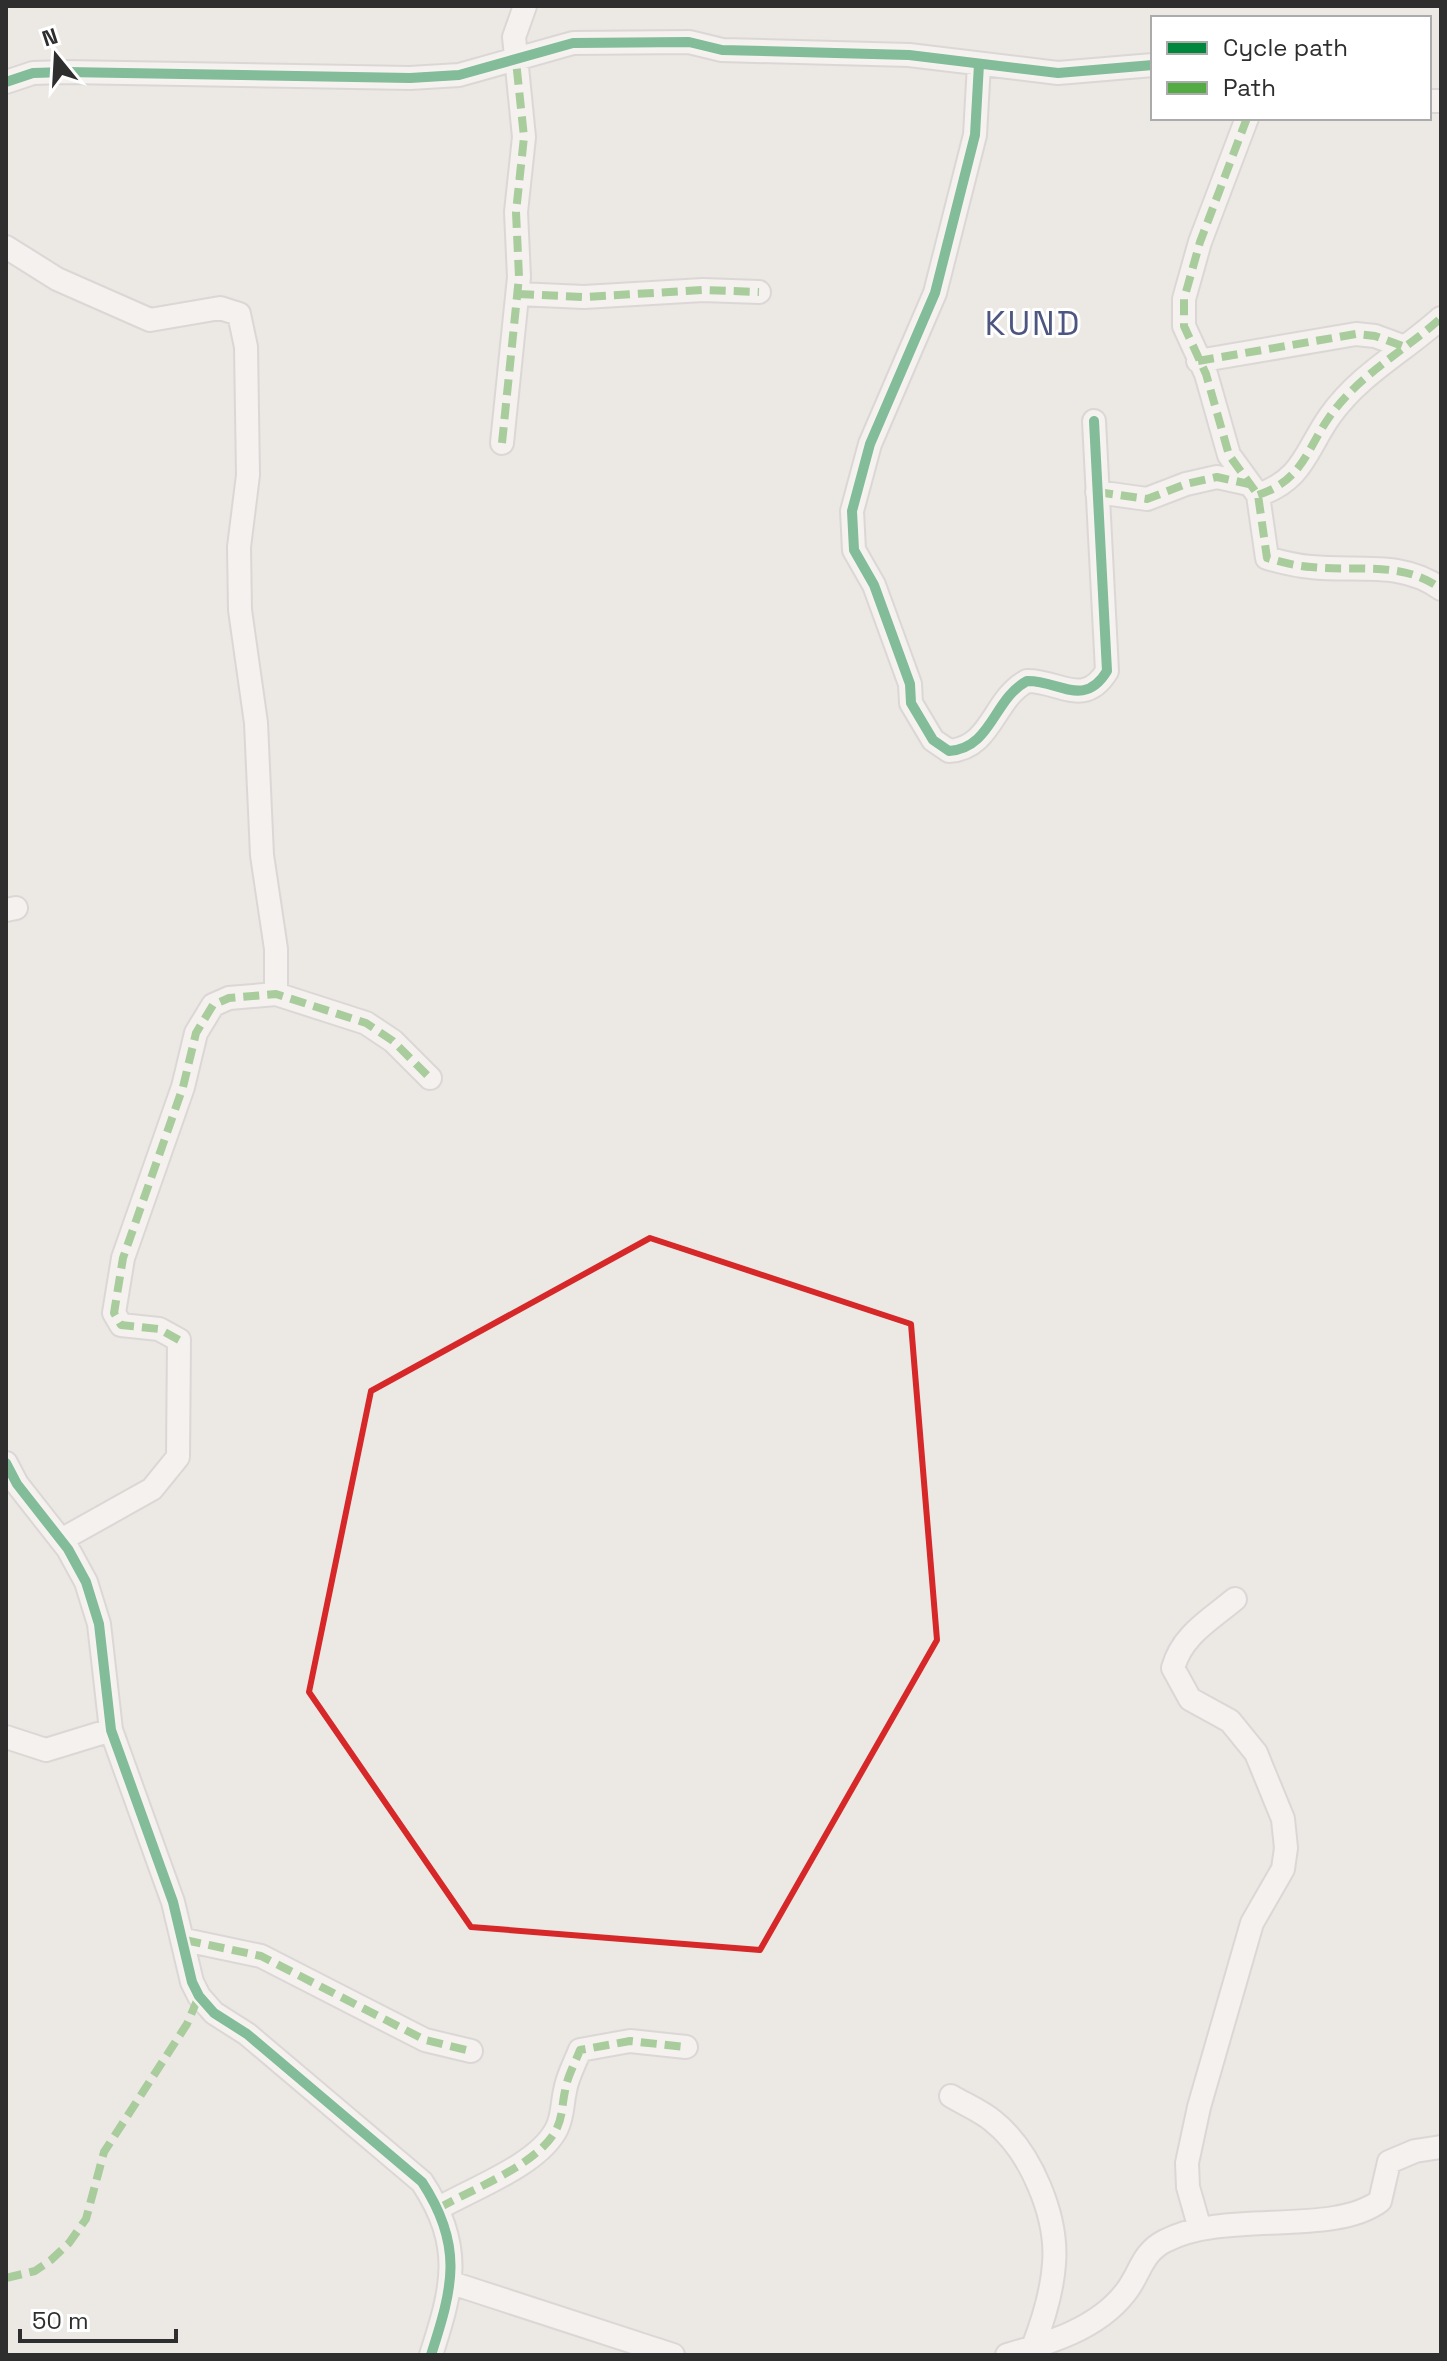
<svg xmlns="http://www.w3.org/2000/svg" width="1447" height="2361" font-family="'Space Grotesk',sans-serif">
<style>
.lines{fill:none;stroke-linecap:round;stroke-linejoin:round}
.street-casing{stroke:#c5c4c5;stroke-width:26}
.street{stroke:#fcfcfb;stroke-width:22}
.quiet{stroke:#54ab44;stroke-width:8;stroke-dasharray:16 8;stroke-linecap:butt}
.cycleway-casing{stroke:#fff;stroke-width:15}
.cycleway{stroke:#00873e;stroke-width:10}
.marked{fill:none;stroke:#d62828;stroke-width:6;stroke-linejoin:round}
.labels{text-anchor:middle;stroke-width:6;stroke-linejoin:round;paint-order:stroke}
.quarter-label{font-size:34px;letter-spacing:2px;fill:#4d5680;stroke:#fff}
</style>
<rect width="100%" height="100%" fill="#ece8e4"/>
<g class="lines">
<g class="street-casing">
<path id="street" d="M979,64l-4,71 -40,158 -65,151 -18,67 2,39 20,35 36,99 1,19 22,37 16,11c43,-3 44,-52 78,-70 31,-1 57,28 80,-10l-13,-250
M6,82l27,-9 33,-1 344,6 49,-3 114,-32 116,-1 33,8 187,5 149,18 95,-8
M1429,101h12
M1247,118l-47,124 -16,57v27l22,48 23,81 29,40 9,63c14,4 29,8 44,9 44,5 92,-7 130,22
M6,247l51,32 93,41 70,-12 19,6 7,33 2,128 -9,72 1,63 16,113 6,132 14,94v45
M518,294l66,3 119,-7 56,2
M1198,361l158,-27 19,2 30,11
M502,443l17,-166 -3,-65 8,-75 -10,-100 11,-31
M1097,492l50,7 39,-15 31,-7 32,7
M1258,495c45,-15 48,-45 72,-79 30,-42 73,-64 111,-98
M6,910l10,-2
M6,1463l11,21 51,65 18,33 13,42 12,106 62,172 19,80 7,14 15,17 33,21 175,148c42,64 31,105 9,173
M61,1540l91,-51 26,-32 1,-117 -20,-11 -38,-4 -7,-12 9,-55 60,-171 13,-54 17,-28 16,-7 47,-4 90,29 27,18 37,37
M6,1737l40,13 65,-20
M185,1940l76,16 164,84 46,11
M951,2096c13,8 30,15 42,25 38,30 65,96 61,143 -2,29 -11,57 -21,83
M439,2208c35,-20 101,-44 118,-80 6,-13 5,-24 8,-37 2,-14 10,-28 15,-41l50,-9 56,6
M1200,2229l-12,-42 -1,-24 12,-56 53,-184 31,-54 3,-21 -3,-29 -27,-66 -26,-32 -40,-22 -17,-31c9,-33 37,-48 62,-69
M452,2283l221,72
M1007,2355c42,-12 90,-26 118,-62 15,-18 16,-40 40,-52 60,-32 167,-4 215,-40l9,-39 26,-11 26,-4"/>
</g>
<use href="#street" class="street"/>
<path class="quiet" d="M1247,118l-47,124 -16,57v27l22,48 23,81 29,40 9,63c14,4 29,8 44,9 44,5 92,-7 130,22
M518,294l66,3 119,-7 56,2
M1198,361l158,-27 19,2 30,11
M502,443l17,-166 -3,-65 8,-75 -8,-76
M1097,492l50,7 39,-15 31,-7 32,7
M1258,495c45,-15 48,-45 72,-79 30,-42 73,-64 111,-98
M179,1340l-20,-11 -38,-4 -7,-12 9,-55 60,-171 13,-54 17,-28 16,-7 47,-4 90,29 27,18 37,37
M185,1940l76,16 164,84 46,11
M439,2208c35,-20 101,-44 118,-80 6,-13 5,-24 8,-37 2,-14 10,-28 15,-41l50,-9 56,6
M6,2278l29,-7 16,-11 18,-17 17,-24 18,-67 83,-128 12,-28"/>
<g class="cycleway-casing">
<path id="cycleway" d="M979,64l-4,71 -40,158 -65,151 -18,67 2,39 20,35 36,99 1,19 22,37 16,11c43,-3 44,-52 78,-70 31,-1 57,28 80,-10l-13,-250
M6,82l27,-9 33,-1 344,6 49,-3 114,-32 116,-1 33,8 187,5 149,18 95,-8
M6,1463l11,21 51,65 18,33 13,42 12,106 62,172 19,80 7,14 15,17 33,21 175,148c42,64 31,105 9,173"/>
</g>
<use href="#cycleway" class="cycleway"/>
</g>
<path d="M0 0H1447V2361H0ZM650,1238l261,86 26,316 -177,310 -289,-23 -162,-235 62,-301z" fill="#ece8e4" fill-opacity=".55" fill-rule="evenodd"/>
<path class="marked" d="M650,1238l261,86 26,316 -177,310 -289,-23 -162,-235 62,-301z"/>
<g class="labels">
<g class="quarter-label">
<text x="1033" y="335">KUND</text>
</g>
</g>
<rect width="1447" height="2361" fill="none" stroke="#2e2e2e" stroke-width="16"/>
<rect x="1151" y="16" width="280" height="104" fill="#ffffff" stroke="#ababab" stroke-width="2"/>
<rect x="1167" y="42" width="40" height="12" fill="#00873e" stroke="#ababab" stroke-width="2"/>
<text x="1223" y="56" font-size="24" fill="#2e2e2e">Cycle path</text>
<rect x="1167" y="82" width="40" height="12" fill="#54ab44" stroke="#ababab" stroke-width="2"/>
<text x="1223" y="96" font-size="24" fill="#2e2e2e">Path</text>
<g transform="translate(56 56) rotate(342)" stroke="#ffffff" stroke-width="6" paint-order="stroke">
<path d="M0-6L14 30L0 20L-14 30Z" fill="#2e2e2e"/>
<text y="-12" font-size="22" font-weight="bold" text-anchor="middle" fill="#2e2e2e">N</text>
</g>
<path d="M20 2329v12h156v-12" fill="none" stroke="#2e2e2e" stroke-width="4"/>
<text x="32" y="2329" font-size="24" fill="#2e2e2e" stroke="#ffffff" stroke-width="6" paint-order="stroke">50 m</text>
</svg>
